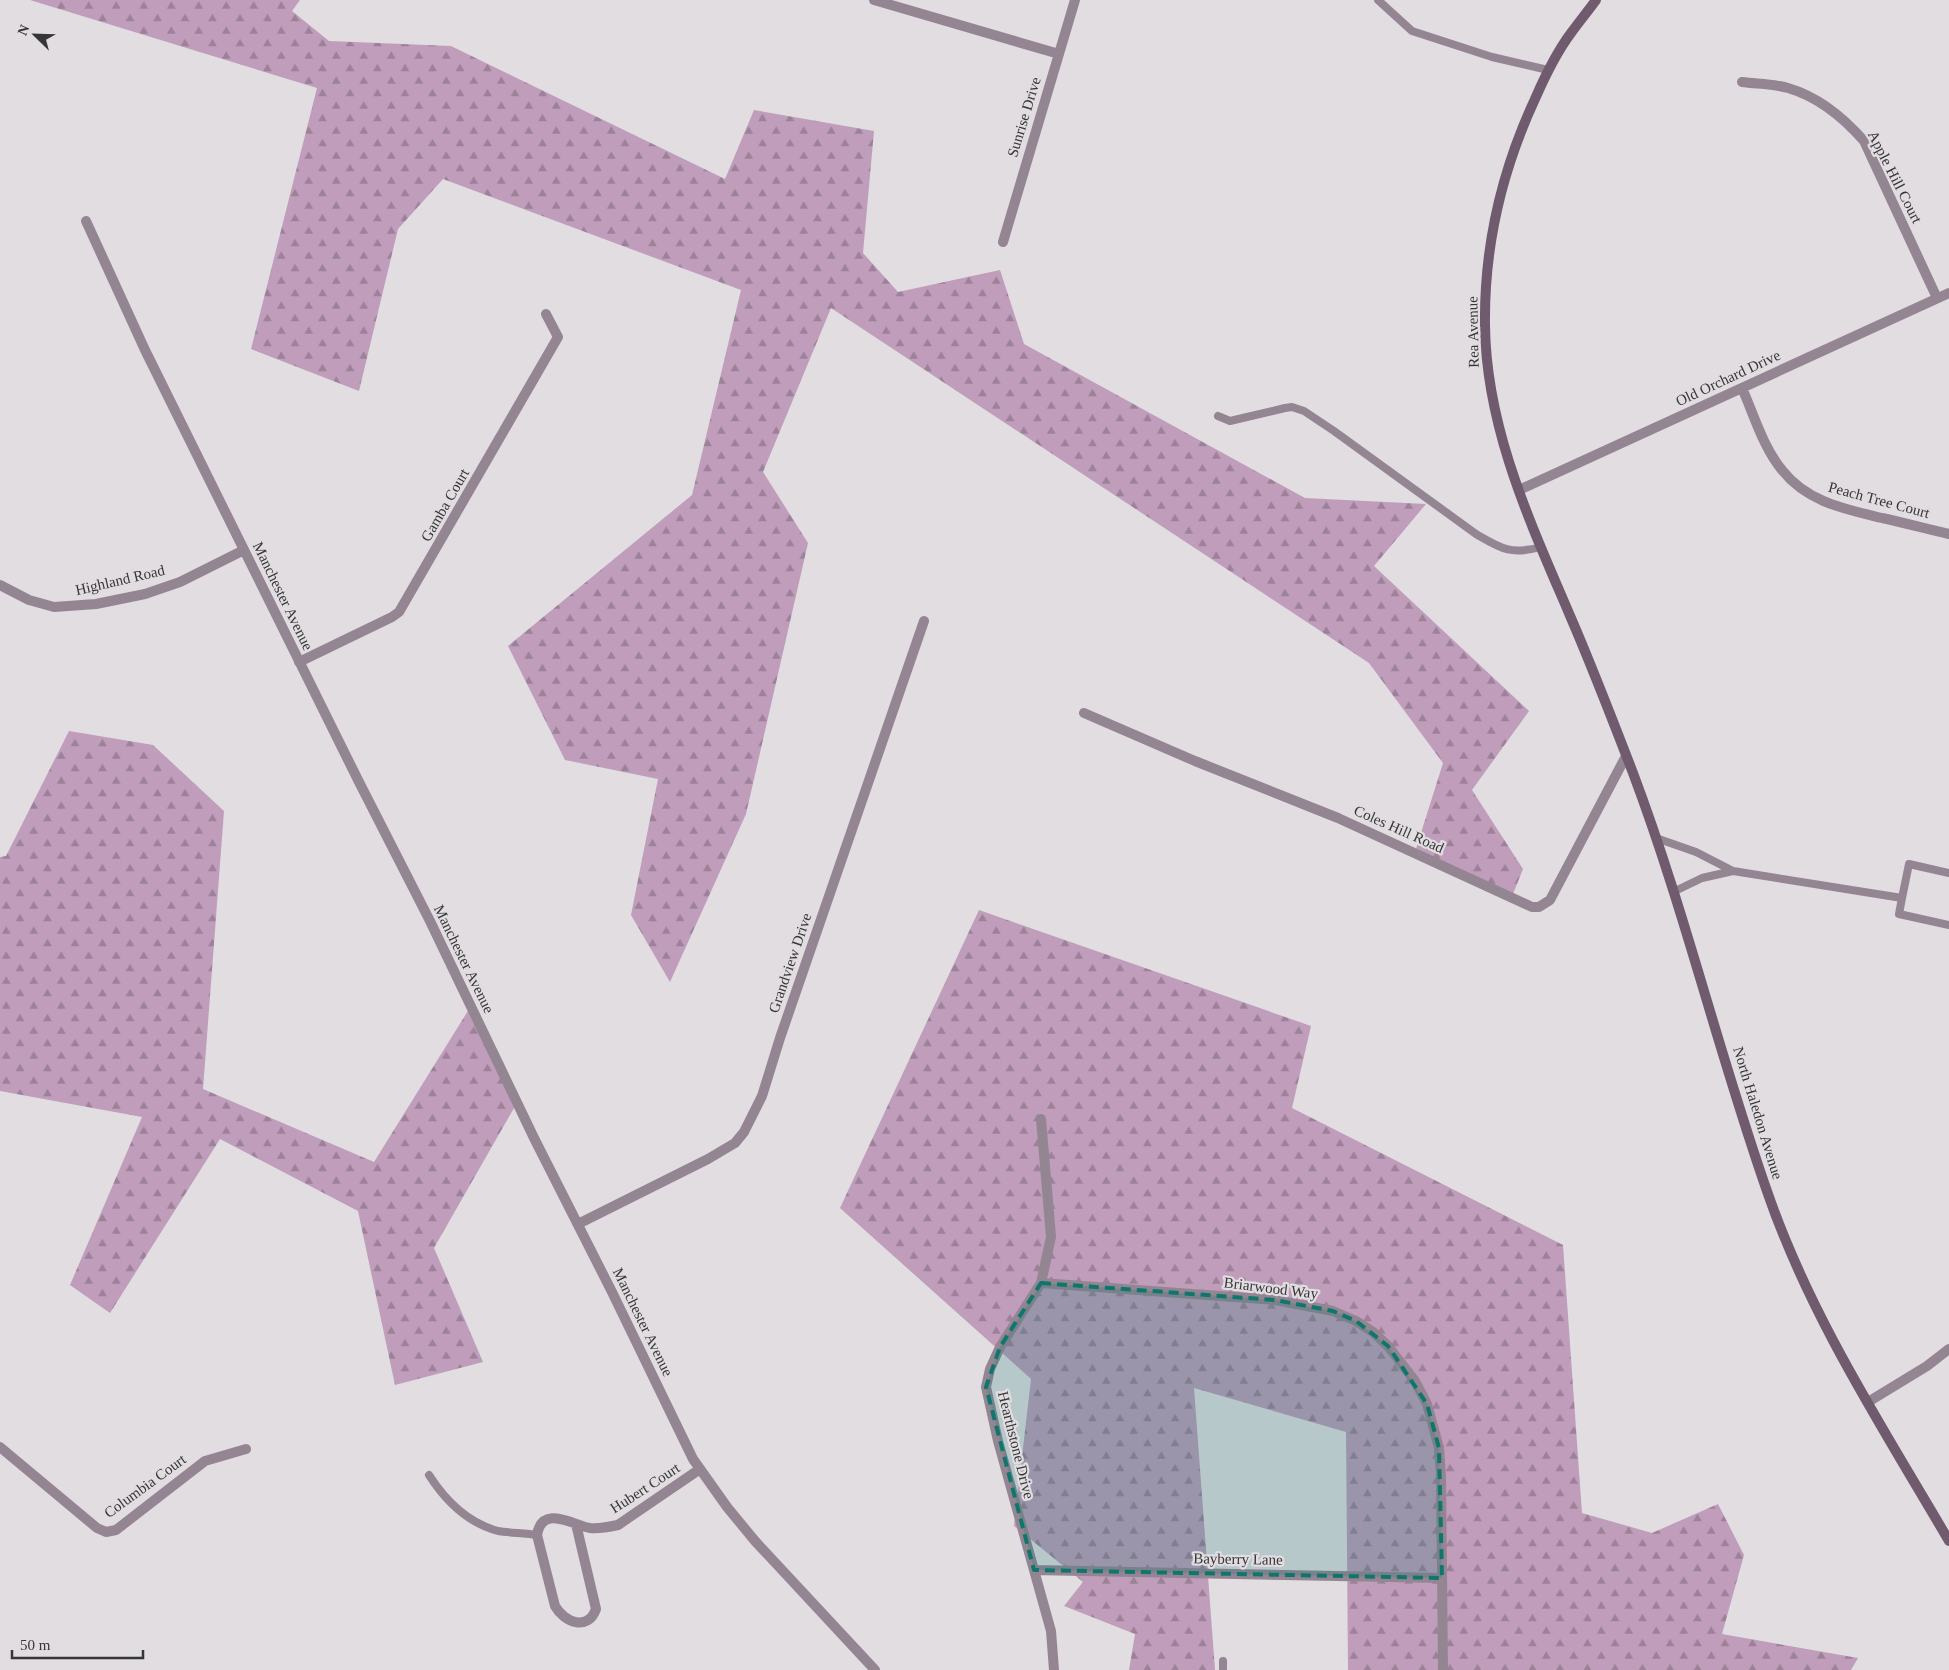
<svg xmlns="http://www.w3.org/2000/svg" width="1949" height="1670" font-family="'Times New Roman',serif">
<style>
.forest{fill:url(#forest-firs)}
.lines{fill:none;stroke-linecap:round;stroke-linejoin:round}
.lane{stroke:#948592;stroke-width:8}
.street{stroke:#948592;stroke-width:10}
.secondary{stroke:#6f5b6d;stroke-width:10}
.marked{fill:#0f766e;fill-opacity:0.2;stroke:#0f766e;stroke-width:4;stroke-dasharray:10 6;stroke-linejoin:round}
.labels{text-anchor:middle;stroke-width:4.5;stroke-linejoin:round;paint-order:stroke}
.street-label{font-size:15px;fill:#373637;stroke:#e1dde1}
</style>
<defs>
<pattern id="forest-firs" width="22" height="20" patternUnits="userSpaceOnUse" patternTransform="scale(1.25)"><rect width="22" height="20" fill="#bf9dbb"/><path d="M5 1l3.5 6h-7zM16 11l3.5 6h-7z" fill="#9c8199"/></pattern>
</defs>
<rect width="100%" height="100%" fill="#e1dde1"/>
<path class="forest" d="M30,0h270l-8,11 37,30 122,5 274,133 29,-69 120,21 -11,122 35,39 102,-22 24,74 281,154 121,6 -52,62 155,145 -57,79 51,79 -12,30 -96,-47 28,-89 -74,-100 -538,-355 -68,164 45,71 -62,271 -76,168 -39,-67 27,-136 -93,-19 -57,-114 184,-151 49,-205 -298,-111 -45,50 -39,162 -108,-42 66,-261z
M69,731l84,14 71,66 -21,278 171,73 97,-156 47,95 -84,147 49,114 -88,23 -37,-174 -138,-72 -110,174 -40,-28 72,-168 -142,-26v-234l6,-1z
M979,910l332,116 -19,82 271,137 19,268 70,20 66,-29 26,51 -22,79 136,24 -7,12h-503l-2,-238 -152,-44 21,282h-86l6,-36 -71,-28 19,-24 -69,-56 17,-147 -191,-171z"/>
<g class="lines">
<path class="lane" d="M1378,0l34,31 80,26 56,13
M1218,416l12,5 55,-13 7,-1 12,4 30,20 142,103c26,15 34,21 65,13
M1656,838l40,14 37,19 -31,7 -29,14
M1733,871l169,27 -3,16 50,11
M1902,898l7,-34 40,9
M429,1475c16,25 39,48 69,56 13,2 27,2 39,4
M1223,1670v-9"/>
<path class="street" d="M874,0l185,54
M1742,82c15,2 32,2 46,6 31,9 55,29 76,53l73,157
M86,221l59,129 213,430 72,141 104,217 78,154 81,167 34,48 28,34 120,129
M1003,242l72,-242
M1742,388c12,27 21,59 40,82 25,32 63,39 100,48 23,5 45,11 67,16
M1519,490l430,-197
M0,585l29,15 25,7 42,-3 49,-10 35,-12 64,-32
M299,662l93,-45 7,-5 159,-275 -12,-23
M1084,713l111,48 143,57 194,89h7l11,-7 76,-144
M1041,1119l10,118 -10,46 -41,64 -10,22 -4,18 12,54 53,190 3,39
M578,1224l130,-65 27,-16 9,-11 18,-36 18,-58 144,-417
M1041,1283l234,17 58,11 23,10 17,11 15,14 27,35 12,23 12,44 2,28 2,194
M1868,1402l59,-36 22,-17
M0,1447l97,81 9,4 10,-2 89,-69 41,-12
M576,1524l20,85c-8,23 -32,13 -41,-3l-18,-71c5,-31 36,-10 53,-7 10,1 19,-1 28,-3l82,-56
M1034,1570l408,8"/>
<path class="secondary" d="M1596,0c-8,11 -17,22 -25,33 -15,20 -26,43 -36,66 -33,71 -51,147 -50,226 1,104 46,199 86,293 22,51 42,103 62,155 52,138 86,282 135,421 43,124 115,234 181,347"/>
</g>
<path class="marked" d="M1041,1283l234,17 58,11 23,10 32,25 39,58 12,44 3,130 -408,-8 -48,-183 14,-40z"/>
<g class="labels">
<g class="street-label">
<text transform="translate(1024 117) rotate(-73)" y="5">Sunrise Drive</text>
<text transform="translate(1895 177) rotate(63)" y="5">Apple Hill Court</text>
<text transform="translate(1473 332) rotate(-91)" y="5">Rea Avenue</text>
<text transform="translate(1728 378) rotate(-25)" y="5">Old Orchard Drive</text>
<text transform="translate(1879 500) rotate(15)" y="5">Peach Tree Court</text>
<text transform="translate(445 505) rotate(-60)" y="5">Gamba Court</text>
<text transform="translate(120 580) rotate(-13)" y="5">Highland Road</text>
<text transform="translate(283 596) rotate(64)" y="5">Manchester Avenue</text>
<text transform="translate(1399 829) rotate(24)" y="5">Coles Hill Road</text>
<text transform="translate(464 959) rotate(64)" y="5">Manchester Avenue</text>
<text transform="translate(790 963) rotate(-71)" y="5">Grandview Drive</text>
<text transform="translate(1758 1113) rotate(73)" y="5">North Haledon Avenue</text>
<text transform="translate(1271 1288) rotate(7)" y="5">Briarwood Way</text>
<text transform="translate(643 1322) rotate(64)" y="5">Manchester Avenue</text>
<text transform="translate(1016 1445) rotate(76)" y="5">Hearthstone Drive</text>
<text transform="translate(145 1486) rotate(-36)" y="5">Columbia Court</text>
<text transform="translate(645 1488) rotate(-33)" y="5">Hubert Court</text>
<text transform="translate(1238 1559) rotate(1)" y="5">Bayberry Lane</text>
</g>
</g>
<g transform="translate(35 35) rotate(293)" stroke="#e1dde1" stroke-width="4" paint-order="stroke">
<path d="M0-4L9 19L0 12L-9 19Z" fill="#373637"/>
<text y="-8" font-size="14" font-weight="bold" text-anchor="middle" fill="#373637">N</text>
</g>
<path d="M12 1650v8h131v-8" fill="none" stroke="#373637" stroke-width="2.5"/>
<text x="20" y="1650" font-size="15" fill="#373637" stroke="#e1dde1" stroke-width="4" paint-order="stroke">50 m</text>
</svg>
